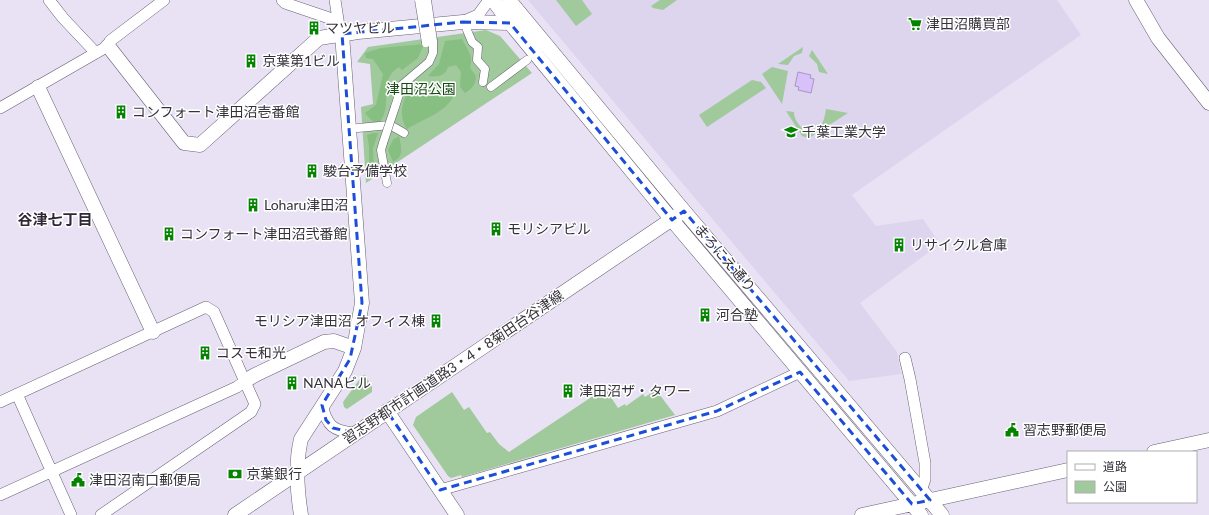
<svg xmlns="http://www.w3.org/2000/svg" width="1209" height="515" font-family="Lato,'Noto Sans JP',sans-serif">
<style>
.built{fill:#ddd4ee}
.green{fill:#a0c99c}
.forest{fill:#87be81}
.water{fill:#d8c1fa;stroke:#a796c0}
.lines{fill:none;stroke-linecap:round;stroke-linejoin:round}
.pedestrian-casing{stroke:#686172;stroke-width:9}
.minor-casing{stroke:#686172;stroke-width:12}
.tertiary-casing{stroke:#686172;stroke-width:15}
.pedestrian{stroke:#fff;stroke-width:8}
.minor{stroke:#fff;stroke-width:11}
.tertiary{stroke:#fff;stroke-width:14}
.pedestrian-bridge-casing{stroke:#686172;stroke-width:9;stroke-linecap:butt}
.pedestrian-bridge{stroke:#fff;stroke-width:8}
.marked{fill:none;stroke:#1d4ed8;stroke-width:3;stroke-dasharray:8 5;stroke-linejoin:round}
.labels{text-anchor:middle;stroke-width:3;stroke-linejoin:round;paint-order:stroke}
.poi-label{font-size:14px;fill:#35323a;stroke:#fff;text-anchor:start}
.park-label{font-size:14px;fill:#134b10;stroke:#fff}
.street-label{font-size:14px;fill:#35323a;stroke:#fff}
.neighbourhood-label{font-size:15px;font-weight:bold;fill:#2f2937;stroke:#fff}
</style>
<rect width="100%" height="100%" fill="#e9e2f5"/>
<path class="built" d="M528,0h529l24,35 -229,160 24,31 47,-7 17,25 -80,59 37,49 4,22 -52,7z"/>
<path class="green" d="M556,0h26l10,14 -16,12z
M660,0h17l-14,10 -10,-2 -2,-2z
M486,30l14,6 32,37 -166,110 -5,-76 12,-3 -3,-40 -13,-2 11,-15z
M803,47l-1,6 -8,3 -6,9 -10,-1z
M812,50l16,24 -9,-2 -2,-8 -8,-8z
M772,67l16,4 -6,33 -20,-30z
M752,80l9,2 5,6 -59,39 -8,-12z
M826,109l22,4 -39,25 -7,-2 -16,-25 8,1c0,12 14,25 25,15 5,-4 6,-12 7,-18z
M365,375l7,12v5l-25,17 -3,-2 -1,-5 19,-26z
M605,388l13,20 7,-4 1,2 17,-12 2,3 11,-7 19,25 -213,62 -1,-2 -10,3 -3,-2 -35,-51 3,-8 36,-25 12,18 5,-3 18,26 3,-1 9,12 10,8z"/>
<path class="forest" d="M462,39c5,10 12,18 8,29l6,8c0,8 -4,13 -11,17l-5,-6 1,-15 -5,-7 -8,2c-3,10 -12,10 -20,9l11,-12 6,-23z
M424,44l-6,14 -16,12 -3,-3c-22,12 -5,39 -20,56l-6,-1 -8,-9 11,-8 7,-31 -10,-15 -7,-1 -1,-5 16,-5z
M416,84c8,8 24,3 34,6l3,6c-6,16 -32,24 -46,33 -10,-16 -4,-34 9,-45z
M373,133h5l-5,15 1,29 -5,-2v-29l-2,-11z
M399,136c2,11 6,20 -6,26l-5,-12 5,-10z"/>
<path class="water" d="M798,72l13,3 -1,3 4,1 -3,14 -13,-3 1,-3 -4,-1z"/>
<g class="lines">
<g class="pedestrian-casing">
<path id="pedestrian" d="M467,30l5,12 6,5 -1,13 8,9 -2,13
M491,87l36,-27
M395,107l7,-22 27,-23 4,-9v-12
M358,128l32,-3 14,8
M383,143l-2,7 6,33"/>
</g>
<g class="minor-casing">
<path id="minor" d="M49,0l14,18 33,35
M282,0l3,3 53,18
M335,0l4,26
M464,21l14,-6 11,-15
M0,108l108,-62 2,-5 54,-41
M905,358l5,21 15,84v16l-4,12
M17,394l54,121
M0,402l206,-95 8,5 41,92 -4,8 -150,103
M322,405c5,21 11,26 33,28
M440,490l277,-79 83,-39
M0,495l237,-108 8,-6"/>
</g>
<g class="tertiary-casing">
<path id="tertiary" d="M493,0l17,23 162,197 249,295
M509,0l175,211 258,304
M1136,0l22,38 51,65
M108,46l76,97 16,2 119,-107 39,-6 105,-10 47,1
M38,87l115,245
M245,381l10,-6 69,-33 10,-1 20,7
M387,411l70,104
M1154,452l55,-12
M235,515l443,-300
M301,515c-4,-25 -6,-51 0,-76l44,-68 9,-23 8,-45 -20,-269
M862,515l206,-45"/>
</g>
<use href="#pedestrian" class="pedestrian"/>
<use href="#minor" class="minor"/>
<use href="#tertiary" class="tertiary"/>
<g class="pedestrian-bridge-casing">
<path id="pedestrian-bridge" d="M419,0l7,43
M427,0l6,41
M383,143l12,-36"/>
</g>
<use href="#pedestrian-bridge" class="pedestrian-bridge"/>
</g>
<path class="marked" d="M463,22l47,1 162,197 12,-9 246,289 -18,4 -112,-132 -83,39 -277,79 -53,-79 -32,22 -22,-5 -7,-8 -4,-15 28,-46 12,-56 -20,-269z"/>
<defs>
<g id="supermarket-bare" transform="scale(1.08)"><path d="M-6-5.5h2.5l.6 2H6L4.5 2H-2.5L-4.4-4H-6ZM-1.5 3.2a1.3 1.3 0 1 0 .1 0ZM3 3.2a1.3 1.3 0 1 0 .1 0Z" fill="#048300" stroke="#fff" stroke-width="2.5" paint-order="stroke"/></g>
<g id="building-bare" transform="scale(1.08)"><path d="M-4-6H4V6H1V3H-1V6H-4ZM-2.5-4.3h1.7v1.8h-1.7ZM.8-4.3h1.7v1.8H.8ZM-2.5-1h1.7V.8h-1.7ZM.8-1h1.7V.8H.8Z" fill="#048300" stroke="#fff" stroke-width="2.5" paint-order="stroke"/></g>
<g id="university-bare" transform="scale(1.08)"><path d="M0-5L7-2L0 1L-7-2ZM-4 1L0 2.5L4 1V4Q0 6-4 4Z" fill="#048300" stroke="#fff" stroke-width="2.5" paint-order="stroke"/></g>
<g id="civic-bare" transform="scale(1.08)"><path d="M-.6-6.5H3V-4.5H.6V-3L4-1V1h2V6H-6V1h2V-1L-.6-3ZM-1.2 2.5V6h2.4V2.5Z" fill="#048300" stroke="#fff" stroke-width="2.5" paint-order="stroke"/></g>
<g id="bank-bare" transform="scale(1.08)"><path d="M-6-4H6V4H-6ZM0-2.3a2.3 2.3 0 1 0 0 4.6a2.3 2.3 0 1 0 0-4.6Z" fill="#048300" stroke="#fff" stroke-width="2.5" paint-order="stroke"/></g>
</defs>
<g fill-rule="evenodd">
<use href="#supermarket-bare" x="915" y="24"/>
<use href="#building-bare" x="314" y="28"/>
<use href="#building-bare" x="251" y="61"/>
<use href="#building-bare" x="121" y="112"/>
<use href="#university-bare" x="791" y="132"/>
<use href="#building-bare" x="312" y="171"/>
<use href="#building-bare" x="253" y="205"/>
<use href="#building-bare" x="496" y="229"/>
<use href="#building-bare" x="169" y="234"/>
<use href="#building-bare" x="899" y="245"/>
<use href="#building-bare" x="705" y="315"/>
<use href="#building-bare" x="436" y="321"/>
<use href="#building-bare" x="205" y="353"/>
<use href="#building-bare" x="292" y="383"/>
<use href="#building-bare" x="568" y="391"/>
<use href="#civic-bare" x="1012" y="430"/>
<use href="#bank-bare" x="235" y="474"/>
<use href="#civic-bare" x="78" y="480"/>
</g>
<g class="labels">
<g class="poi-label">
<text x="926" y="29">津田沼購買部</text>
<text x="325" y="33">マツヤビル</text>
<text x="262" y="66">京葉第1ビル</text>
<text x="132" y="117">コンフォート津田沼壱番館</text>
<text x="802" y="137">千葉工業大学</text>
<text x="323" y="176">駿台予備学校</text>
<text x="264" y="210">Loharu津田沼</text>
<text x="507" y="234">モリシアビル</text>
<text x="180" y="239">コンフォート津田沼弐番館</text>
<text x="910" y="250">リサイクル倉庫</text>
<text x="716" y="320">河合塾</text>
<text x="425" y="326" text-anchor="end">モリシア津田沼 オフィス棟</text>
<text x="216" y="358">コスモ和光</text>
<text x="303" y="388">NANAビル</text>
<text x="579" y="396">津田沼ザ・タワー</text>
<text x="1023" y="435">習志野郵便局</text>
<text x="246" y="479">京葉銀行</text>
<text x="89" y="485">津田沼南口郵便局</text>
</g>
<g class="park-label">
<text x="421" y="94">津田沼公園</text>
</g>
<g class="street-label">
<text transform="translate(725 258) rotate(49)" y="5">まろにえ通り</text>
<text transform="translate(453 367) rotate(-34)" y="5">習志野都市計画道路3・4・8菊田台谷津線</text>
</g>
<g class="neighbourhood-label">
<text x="55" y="225">谷津七丁目</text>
</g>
</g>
<rect x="1067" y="451" width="130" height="52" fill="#ffffff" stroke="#aeadb0"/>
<rect x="1075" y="464" width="20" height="6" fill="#ffffff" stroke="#aeadb0"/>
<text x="1103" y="471" font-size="12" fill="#35323a">道路</text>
<rect x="1075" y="481" width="20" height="12" fill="#a0c99c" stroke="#aeadb0"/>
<text x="1103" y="491" font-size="12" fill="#35323a">公園</text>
</svg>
